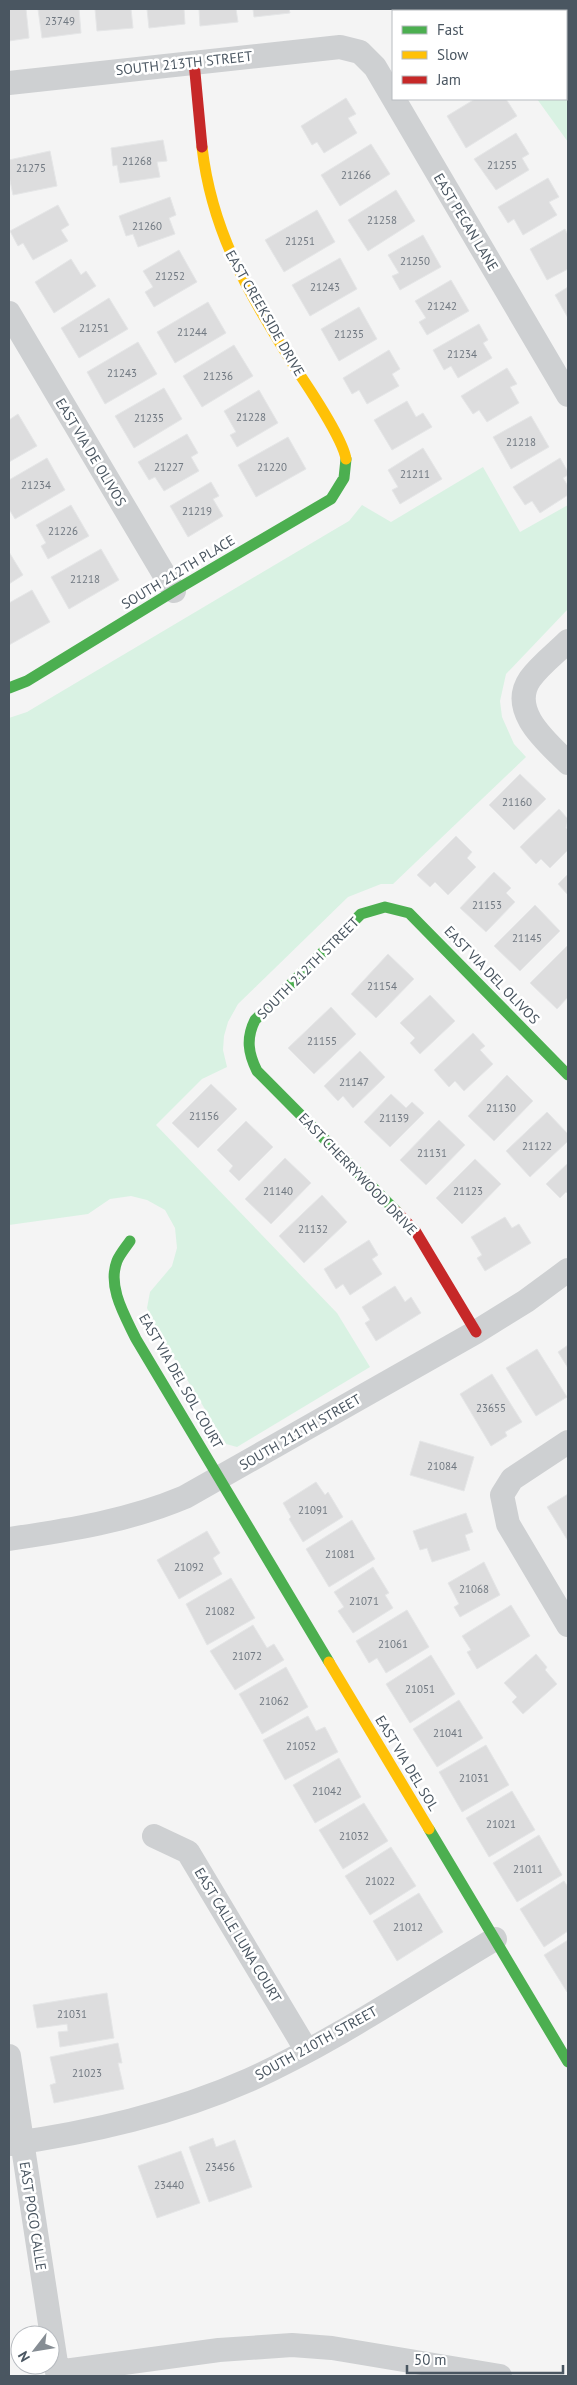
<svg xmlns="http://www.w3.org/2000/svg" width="577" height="2385" font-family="'PT Sans',sans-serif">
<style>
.green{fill:#d9f2e3}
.building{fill:#ddddde;stroke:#e5e6e7}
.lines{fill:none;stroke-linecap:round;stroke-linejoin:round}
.street{stroke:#ced0d2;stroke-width:24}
.fast{stroke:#4caf50;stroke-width:11}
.slow{stroke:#ffc107;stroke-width:11}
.jam{stroke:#c62828;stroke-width:11}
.labels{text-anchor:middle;stroke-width:5;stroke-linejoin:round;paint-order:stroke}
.number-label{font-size:11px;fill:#707881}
.street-label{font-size:14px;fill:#4a5661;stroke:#fff}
</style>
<rect width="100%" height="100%" fill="#f4f4f4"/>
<path class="green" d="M478,9h90v133l-31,-43h29v-88h-86z
M483,467l37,65 48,-27v104l-62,65 -6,27 2,16 12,27 12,13 -133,127h-12l-33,13 -110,107 -10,18 -4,14 -1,14 4,17 -25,12 -46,46 181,188 33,54 -133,80 -11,-3 -70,-116 -9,-20 3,-16 22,-26 5,-18 -2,-20 -10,-18 -18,-10 -16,-4 -21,3 -22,15 -79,11v-507l18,-6 10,-6 295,-175 17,-10 13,-16 29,17z"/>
<path class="building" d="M9,9h17l3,29 -20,3z
M38,9h41l2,24 -39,5z
M95,9h36l2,19 -36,3z
M147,9h37l1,15 -36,4z
M199,9h37l2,13 -38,4z
M253,9h36l1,4 -36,4z
M346,98l10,16 -8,4 9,15 -33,20 -7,-11 -5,3 -11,-19z
M475,99h31l11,17 -51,32 -19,-32z
M516,133l13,21 -7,4 7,12 -33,20 -22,-31z
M163,140l4,21 -10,1 3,15 -40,6 -3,-18 -4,1 -2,-18z
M371,144l19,30 -50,32 -19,-31z
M50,151l7,35 -44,9 -4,-19v-16z
M548,178l11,19 -10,5 8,13 -34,20 -9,-16 -6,4 -10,-16z
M396,190l19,31 -47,30 -20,-31z
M170,197l6,18 -7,3 6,16 -37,13 -5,-13 -7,2 -7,-20z
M58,205l11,20 -8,5 7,11 -35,19 -10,-17 -5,3 -8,-15z
M317,210l18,32 -51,30 -19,-32z
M565,229l3,6v34l-21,11 -17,-31z
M423,235l18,32 -41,23 -8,-14 7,-3 -11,-18z
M179,250l18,32 -43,25 -9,-15 8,-5 -10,-16z
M340,258l17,31 -47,27 -18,-31z
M71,259l10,16 5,-4 10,15 -42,27 -19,-31z
M451,280l18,31 -42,24 -8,-13 7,-4 -11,-17z
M568,287v31l-13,-23z
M109,298l19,31 -49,29 -18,-30z
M208,302l18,31 -51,30 -18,-31z
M359,307l18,32 -38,22 -18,-32z
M479,324l9,16 -5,3 9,15 -34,20 -7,-12 -7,4 -11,-20z
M138,342l19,32 -52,30 -18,-32z
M234,345l19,31 -51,31 -19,-31z
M389,350l11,19 -8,5 7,12 -32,18 -8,-14 -7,4 -9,-16z
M507,368l10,16 -7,3 9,16 -32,19 -8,-12 -6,4 -12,-18z
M164,388l18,31 -48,29 -19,-32z
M259,390l19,33 -41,24 -7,-12 6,-3 -12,-21z
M407,401l9,16 7,-4 9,14 -40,23 -18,-30z
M18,414l19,32 -28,16v-42z
M531,416l18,31 -38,22 -18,-32z
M187,434l11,19 -7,4 8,14 -35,20 -9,-14 -6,3 -11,-18z
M288,437l18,32 -50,28 -18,-32z
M423,448l19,31 -42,25 -8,-14 6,-3 -10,-17z
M47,458l18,32 -50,29 -6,-10v-29z
M560,458l8,14v3l-5,3 5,8v9l-28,18 -8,-12 -7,4 -12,-18z
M211,482l8,14 -6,3 10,17 -35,21 -18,-31z
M71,505l18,31 -41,23 -7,-13 5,-3 -10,-18z
M101,549l18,31 -50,29 -18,-32z
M9,552l14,23 -14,9z
M32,590l18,32 -41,23v-42z
M520,774l26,25 -32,31 -25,-25z
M559,809l9,10 -2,9 2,2v20l-18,18 -9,-9 -5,5 -16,-17z
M456,836l16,16 -5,6 9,9 -28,28 -13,-13 -5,5 -13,-12z
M494,872l17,16 -5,5 9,9 -29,30 -26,-24z
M568,874v21l-10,-11z
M535,905l25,26 -40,40 -26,-25z
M568,945v52l-11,12 -27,-26z
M388,954l26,25 -38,39 -25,-24z
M430,995l25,26 -35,33 -10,-11 5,-5 -15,-15z
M331,1007l25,27 -42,40 -26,-26z
M473,1033l12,13 -5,4 13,14 -29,27 -9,-10 -6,6 -15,-17z
M360,1051l25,26 -32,31 -10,-12 -5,5 -14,-15z
M507,1075l26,26 -39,40 -26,-25z
M211,1084l26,25 -39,39 -26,-25z
M391,1094l15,14 6,-6 12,11 -34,34 -26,-25z
M547,1112l21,22v7l-38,36 -24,-26z
M439,1120l26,25 -39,40 -26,-25z
M246,1121l27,26 -34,34 -10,-10 4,-5 -16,-16z
M285,1158l26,25 -40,41 -26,-25z
M475,1159l26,25 -39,40 -26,-26z
M568,1163v31l-2,-2 -6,6 -14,-14z
M322,1195l25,27 -43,41 -25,-27z
M505,1217l7,11 7,-4 12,19 -46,28 -8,-13 5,-3 -11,-18z
M369,1240l9,15 -6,4 10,15 -32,21 -7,-11 -7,5 -12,-20z
M395,1286l10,16 6,-5 10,16 -45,28 -11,-18 5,-3 -8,-13z
M568,1345v23l-10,-16z
M537,1349l30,48 -31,19 -30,-48z
M492,1374l30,48 -17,10 2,4 -16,10 -31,-52z
M420,1441l54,16 -10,34 -54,-16z
M316,1482l9,13 3,-3 15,25 -40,25 -14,-23 2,-2 -8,-14z
M568,1494v47l-21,-34z
M466,1513l7,19 -8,3 5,15 -38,12 -5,-14 -7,2 -7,-19z
M352,1520l23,39 -46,28 -23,-38z
M207,1531l13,22 -7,5 9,16 -43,25 -22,-39z
M484,1562l16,33 -40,22 -6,-10 5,-3 -11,-21z
M373,1567l16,26 -4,2 8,13 -40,25 -15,-22 6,-4 -10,-15z
M231,1578l24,40 -48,27 -21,-41z
M511,1605l19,31 -53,33 -10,-17 4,-2 -9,-14z
M407,1610l22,37 -43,26 -9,-15 -8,5 -13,-22z
M253,1625l14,23 7,-4 10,16 -49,30 -25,-39z
M536,1654l11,13 -2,3 12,14 -34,30 -11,-12 5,-5 -13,-14z
M431,1655l24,39 -45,29 -24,-39z
M286,1667l22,40 -46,27 -23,-40z
M459,1700l24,38 -46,29 -24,-38z
M308,1716l8,15 9,-4 13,25 -53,28 -22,-40z
M486,1745l23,40 -47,27 -23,-40z
M339,1758l22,39 -46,26 -22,-38z
M512,1791l23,39 -46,27 -23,-39z
M364,1803l24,38 -45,28 -24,-39z
M539,1835l23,40 -45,27 -24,-39z
M391,1847l25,39 -46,29 -25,-39z
M564,1881l4,6v44l-24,16 -24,-38z
M419,1893l24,39 -46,29 -24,-40z
M568,1940v51l-1,1 -23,-37z
M107,1993l7,45 -54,9 -2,-15 10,-1 -1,-7 -30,4 -4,-23z
M118,2043l4,20h-4l6,26 -70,14 -4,-18 6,-2 -6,-26z
M213,2138l3,9 19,-7 17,47 -43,15 -20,-55z
M181,2151l19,52 -43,15 -19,-52z"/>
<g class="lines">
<path class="street" d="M9,83l331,-36 20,5 15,15 193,328
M9,313l165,278
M568,641c-12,12 -28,24 -38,38 -22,32 18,64 38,84
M568,1442l-56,37 -10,16 6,29 60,101
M9,1539c61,-9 119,-18 176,-42l291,-165 50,-31 42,-31
M154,1836l34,16 119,199
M9,2056l49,320
M9,2144c83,-12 163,-30 240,-64 86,-39 165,-93 246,-141
M57,2372l162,-22 73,-5 40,3 168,28"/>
<path class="fast" d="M9,688l18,-7 147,-90 157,-92 13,-21 2,-19
M397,1212l-140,-141c-9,-18 -11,-33 -2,-51l106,-106 24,-7 24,6 159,162
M130,1241c-4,6 -10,13 -13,20 -10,26 8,55 19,78l193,323
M429,1829l139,233"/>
<path class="slow" d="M202,147c10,87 47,146 92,219 13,19 49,73 52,93
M329,1662l100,167"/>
<path class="jam" d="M194,62l8,85
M397,1212l19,20 60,100"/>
</g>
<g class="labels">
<g class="number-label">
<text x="60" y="25">23749</text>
<text x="137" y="165">21268</text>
<text x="502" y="169">21255</text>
<text x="31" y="172">21275</text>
<text x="356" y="179">21266</text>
<text x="382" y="224">21258</text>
<text x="147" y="230">21260</text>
<text x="300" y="245">21251</text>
<text x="415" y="265">21250</text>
<text x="170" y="280">21252</text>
<text x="325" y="291">21243</text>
<text x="442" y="310">21242</text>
<text x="94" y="332">21251</text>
<text x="192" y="336">21244</text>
<text x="349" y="338">21235</text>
<text x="462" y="358">21234</text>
<text x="122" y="377">21243</text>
<text x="218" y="380">21236</text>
<text x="251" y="421">21228</text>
<text x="149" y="422">21235</text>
<text x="521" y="446">21218</text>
<text x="169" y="471">21227</text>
<text x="272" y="471">21220</text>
<text x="415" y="478">21211</text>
<text x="36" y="489">21234</text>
<text x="197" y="515">21219</text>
<text x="63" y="535">21226</text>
<text x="85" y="583">21218</text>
<text x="517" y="806">21160</text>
<text x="487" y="909">21153</text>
<text x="527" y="942">21145</text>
<text x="382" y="990">21154</text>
<text x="322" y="1045">21155</text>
<text x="354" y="1086">21147</text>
<text x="501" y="1112">21130</text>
<text x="204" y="1120">21156</text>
<text x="394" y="1122">21139</text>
<text x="537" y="1150">21122</text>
<text x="432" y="1157">21131</text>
<text x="278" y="1195">21140</text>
<text x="468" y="1195">21123</text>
<text x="313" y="1233">21132</text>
<text x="491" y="1412">23655</text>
<text x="442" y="1470">21084</text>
<text x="313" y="1514">21091</text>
<text x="340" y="1558">21081</text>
<text x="189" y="1571">21092</text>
<text x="474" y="1593">21068</text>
<text x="364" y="1605">21071</text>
<text x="220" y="1615">21082</text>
<text x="393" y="1648">21061</text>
<text x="247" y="1660">21072</text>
<text x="420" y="1693">21051</text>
<text x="274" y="1705">21062</text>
<text x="448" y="1737">21041</text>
<text x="301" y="1750">21052</text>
<text x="474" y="1782">21031</text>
<text x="327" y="1795">21042</text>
<text x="501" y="1828">21021</text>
<text x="354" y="1840">21032</text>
<text x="528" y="1873">21011</text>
<text x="380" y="1885">21022</text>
<text x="408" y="1931">21012</text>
<text x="72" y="2018">21031</text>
<text x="87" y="2077">21023</text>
<text x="220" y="2171">23456</text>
<text x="169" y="2189">23440</text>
</g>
<g class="street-label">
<text transform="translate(184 63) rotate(-6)" y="5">SOUTH 213TH STREET</text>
<text transform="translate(466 222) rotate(59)" y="5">EAST PECAN LANE</text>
<text transform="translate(265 313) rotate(60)" y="5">EAST CREEKSIDE DRIVE</text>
<text transform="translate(91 452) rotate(59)" y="5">EAST VIA DE OLIVOS</text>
<text transform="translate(178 572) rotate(-31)" y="5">SOUTH 212TH PLACE</text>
<text transform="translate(308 968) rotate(-45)" y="5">SOUTH 212TH STREET</text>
<text transform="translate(492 975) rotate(46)" y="5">EAST VIA DEL OLIVOS</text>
<text transform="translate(358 1174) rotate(46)" y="5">EAST CHERRYWOOD DRIVE</text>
<text transform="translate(181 1381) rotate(60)" y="5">EAST VIA DEL SOL COURT</text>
<text transform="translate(300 1432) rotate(-30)" y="5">SOUTH 211TH STREET</text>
<text transform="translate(407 1763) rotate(59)" y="5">EAST VIA DEL SOL</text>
<text transform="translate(238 1935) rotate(59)" y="5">EAST CALLE LUNA COURT</text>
<text transform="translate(316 2043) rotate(-29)" y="5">SOUTH 210TH STREET</text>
<text transform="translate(33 2216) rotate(81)" y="5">EAST POCO CALLE</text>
</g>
</g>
<rect width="577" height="2385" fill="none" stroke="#4a5661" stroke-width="20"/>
<rect x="392" y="10" width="175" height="90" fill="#ffffff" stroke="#b7bbc0"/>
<rect x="402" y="26" width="25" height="8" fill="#4caf50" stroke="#b7bbc0"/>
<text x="437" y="35" font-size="15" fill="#4a5661">Fast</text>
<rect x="402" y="51" width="25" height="8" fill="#ffc107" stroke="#b7bbc0"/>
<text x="437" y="60" font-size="15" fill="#4a5661">Slow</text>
<rect x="402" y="76" width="25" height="8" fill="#c62828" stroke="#b7bbc0"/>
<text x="437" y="85" font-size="15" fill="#4a5661">Jam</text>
<g transform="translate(35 2350) rotate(239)"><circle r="24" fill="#ffffff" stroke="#b7bbc0"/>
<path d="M0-4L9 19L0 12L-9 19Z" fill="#868d94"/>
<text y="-8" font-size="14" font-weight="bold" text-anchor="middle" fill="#4a5661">N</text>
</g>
<path d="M407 2365v8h156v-8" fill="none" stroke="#4a5661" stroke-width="2.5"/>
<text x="414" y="2365" font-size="15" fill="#4a5661" stroke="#ffffff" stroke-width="4" paint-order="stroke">50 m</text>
</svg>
